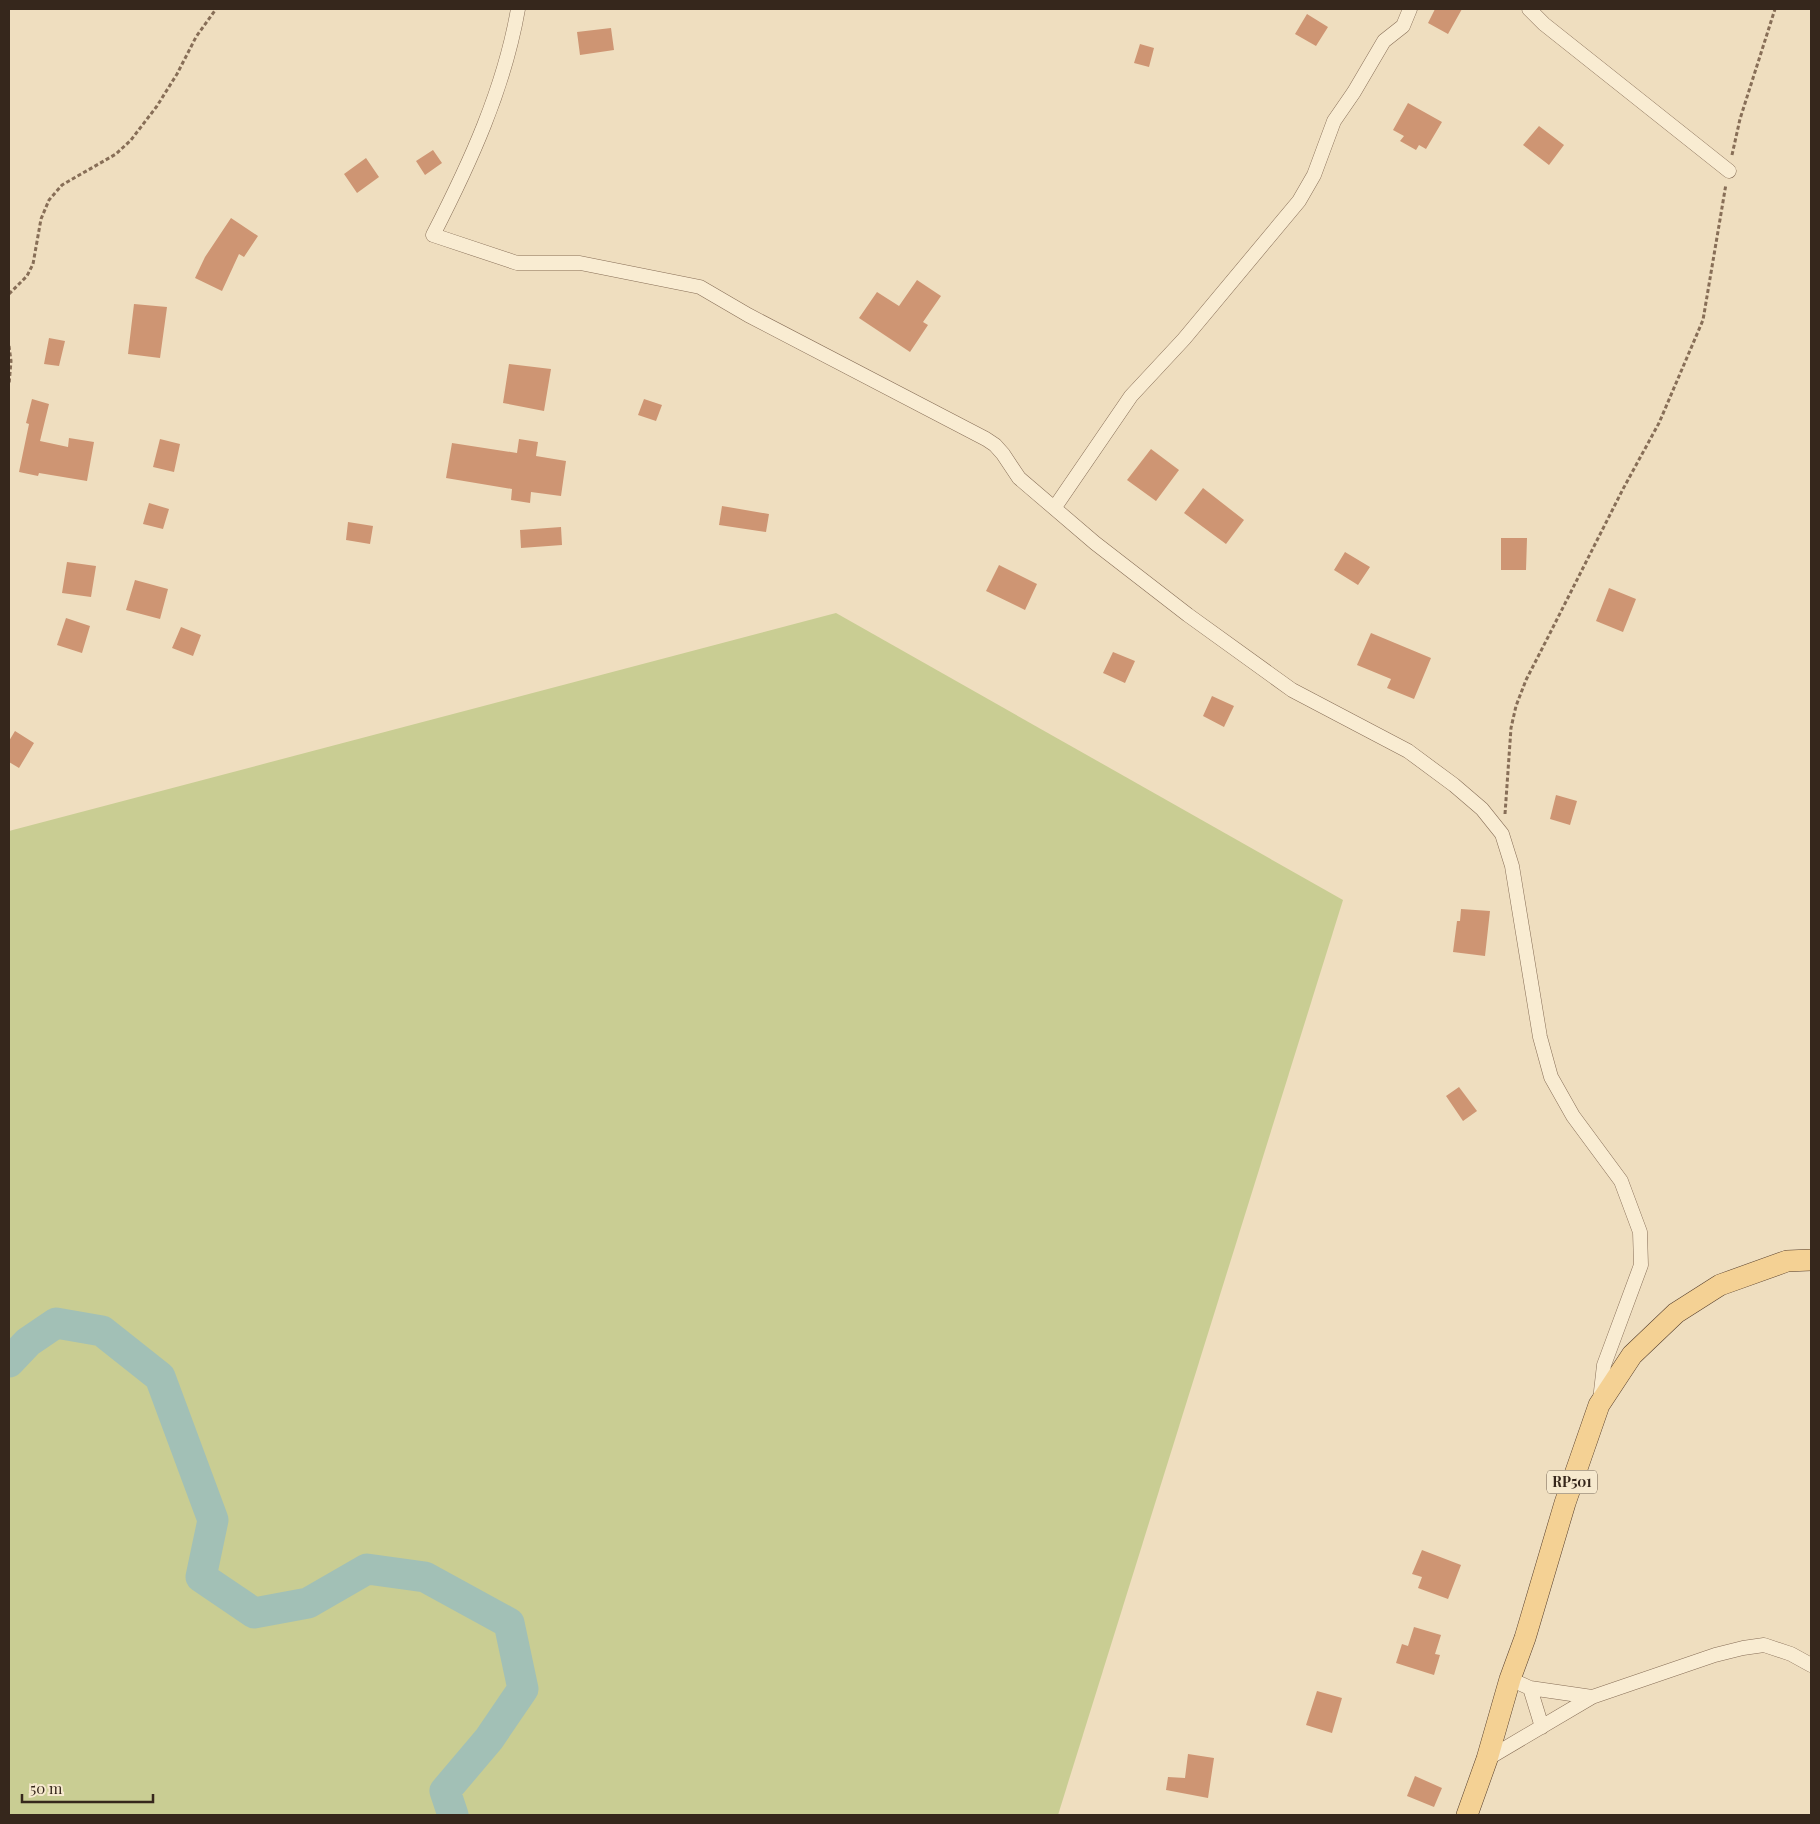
<svg xmlns="http://www.w3.org/2000/svg" width="1820" height="1824" font-family="'Playfair Display',serif">
<style>
.green{fill:#c9cd93}
.lines{fill:none;stroke-linecap:round;stroke-linejoin:round}
.river{stroke:#a2c0b6;stroke-width:31}
.building{fill:#ce9573}
.street-casing{stroke:#876e57;stroke-width:15}
.primary-casing{stroke:#553d2b;stroke-width:22}
.path{stroke:#876e57;stroke-width:3;stroke-dasharray:4 2.5;stroke-linecap:butt}
.street{stroke:#f9ecd2;stroke-width:14}
.primary{stroke:#f4d194;stroke-width:21}
.labels{text-anchor:middle;stroke-width:4.5;stroke-linejoin:round;paint-order:stroke}
.shield{fill:#f6e9ce;stroke:#706151;stroke-width:1}
.shield-label{font-size:14px;font-weight:bold;fill:#36271c}
</style>
<rect width="100%" height="100%" fill="#efdebf"/>
<path class="green" d="M836,613l507,287 -285,915h-1049v-984z"/>
<g class="lines">
<path class="river" d="M9,1362l19,-20 28,-19 46,8 58,46 53,143 -12,57 53,36 54,-10 59,-34 58,8 84,46 14,66 -34,50 -44,52 8,24"/>
</g>
<path class="building" d="M1435,9h27l-14,25 -20,-11z
M1307,14l21,13 -12,19 -21,-12z
M611,28l3,22 -34,5 -3,-23z
M1140,44l14,4 -5,19 -15,-4z
M1408,103l34,19 -16,27 -7,-4 -3,5 -16,-9 4,-5 -11,-6z
M1539,126l25,19 -15,20 -26,-20z
M433,150l9,13 -17,12 -9,-14z
M366,158l13,19 -22,16 -13,-19z
M231,218l27,18 -14,21 -5,-3 -17,37 -27,-13 10,-21z
M917,280l24,16 -18,26 5,3 -18,27 -51,-34 18,-26 22,14z
M134,304l33,3 -7,51 -32,-4z
M49,338l16,3 -6,25 -15,-2z
M509,364l42,5 -7,42 -41,-8z
M32,399l17,5 -9,37 28,6 1,-9 25,4 -7,39 -48,-8 -1,3 -19,-4 10,-48 -3,-1z
M644,399l18,6 -6,16 -18,-6z
M160,439l20,5 -6,28 -21,-5z
M519,439l19,3 -2,14 30,5 -5,35 -30,-4 -1,11 -19,-3 1,-11 -66,-11 6,-35 65,10z
M1151,449l28,21 -23,31 -29,-21z
M1203,488l41,32 -18,24 -42,-31z
M149,503l20,6 -6,20 -20,-5z
M722,506l47,8 -3,18 -47,-7z
M348,522l25,4 -3,18 -24,-4z
M561,527l1,18 -41,3 -1,-18z
M1501,538h26l-1,32h-25z
M1345,552l25,15 -12,18 -24,-15z
M67,562l29,4 -5,31 -29,-4z
M999,565l38,19 -12,26 -39,-19z
M135,580l33,9 -8,30 -34,-9z
M1609,588l27,11 -13,33 -27,-11z
M66,618l24,8 -8,27 -25,-8z
M181,627l20,8 -8,21 -21,-8z
M1371,633l60,25 -17,41 -27,-11 4,-9 -34,-14z
M1113,652l22,9 -10,22 -22,-10z
M1212,696l22,10 -10,21 -21,-11z
M15,731l19,12 -15,25 -10,-6v-21z
M1556,795l21,6 -7,24 -20,-6z
M1461,909l29,2 -5,45 -32,-4 4,-31h3z
M1459,1087l18,24 -14,10 -17,-25z
M1422,1550l39,15 -13,34 -30,-11 4,-11 -10,-3z
M1414,1627l27,8 -6,19 5,1 -6,20 -38,-12 6,-19 6,2z
M1317,1691l25,7 -10,35 -26,-8z
M1188,1754l26,4 -6,40 -42,-8 2,-13 17,1z
M1415,1776l27,12 -8,19 -27,-11z"/>
<g class="lines">
<g class="street-casing">
<path id="street" d="M518,9c-14,80 -48,154 -85,226l84,28h63l120,24 48,28 238,124 9,6 8,9 16,24 76,65 93,72 104,75 116,61 46,34 28,24 20,25 10,32 28,171 11,40 22,39 48,65 19,51 1,33 -37,100 -4,35
M1529,9l15,15 185,147
M1055,507l76,-111 53,-57 115,-138 15,-26 20,-54 20,-29 30,-51 19,-15 7,-17
M1510,1679l20,9 62,9
M1530,1688l12,39
M1487,1759l105,-62 123,-42 28,-7 21,-3 27,9 20,11"/>
</g>
<g class="primary-casing">
<path id="primary" d="M1467,1815l20,-56 23,-80 15,-41 40,-135 34,-98 33,-50 44,-42 44,-28 67,-24 24,-1"/>
</g>
<path class="path" d="M1732,155l8,-36 35,-110
M9,294l18,-18 6,-12 8,-45 8,-19 13,-15 54,-31 15,-14 26,-34 20,-32 19,-37 20,-28
M9,346l2,15 -2,24
M1505,814l6,-86 5,-22 10,-26 20,-39 77,-152 36,-66 44,-103 23,-136"/>
<use href="#street" class="street"/>
<use href="#primary" class="primary"/>
</g>
<g class="labels">
<rect class="shield" x="1547" y="1470.5" width="50" height="23" rx="4"/>
<g class="shield-label">
<text x="1572" y="1487">RP501</text>
</g>
</g>
<rect width="1820" height="1824" fill="none" stroke="#36271c" stroke-width="20"/>
<path d="M22 1794v8h131v-8" fill="none" stroke="#36271c" stroke-width="2.5"/>
<text x="30" y="1794" font-size="15" fill="#36271c" stroke="#f6e9ce" stroke-width="4" paint-order="stroke">50 m</text>
</svg>
